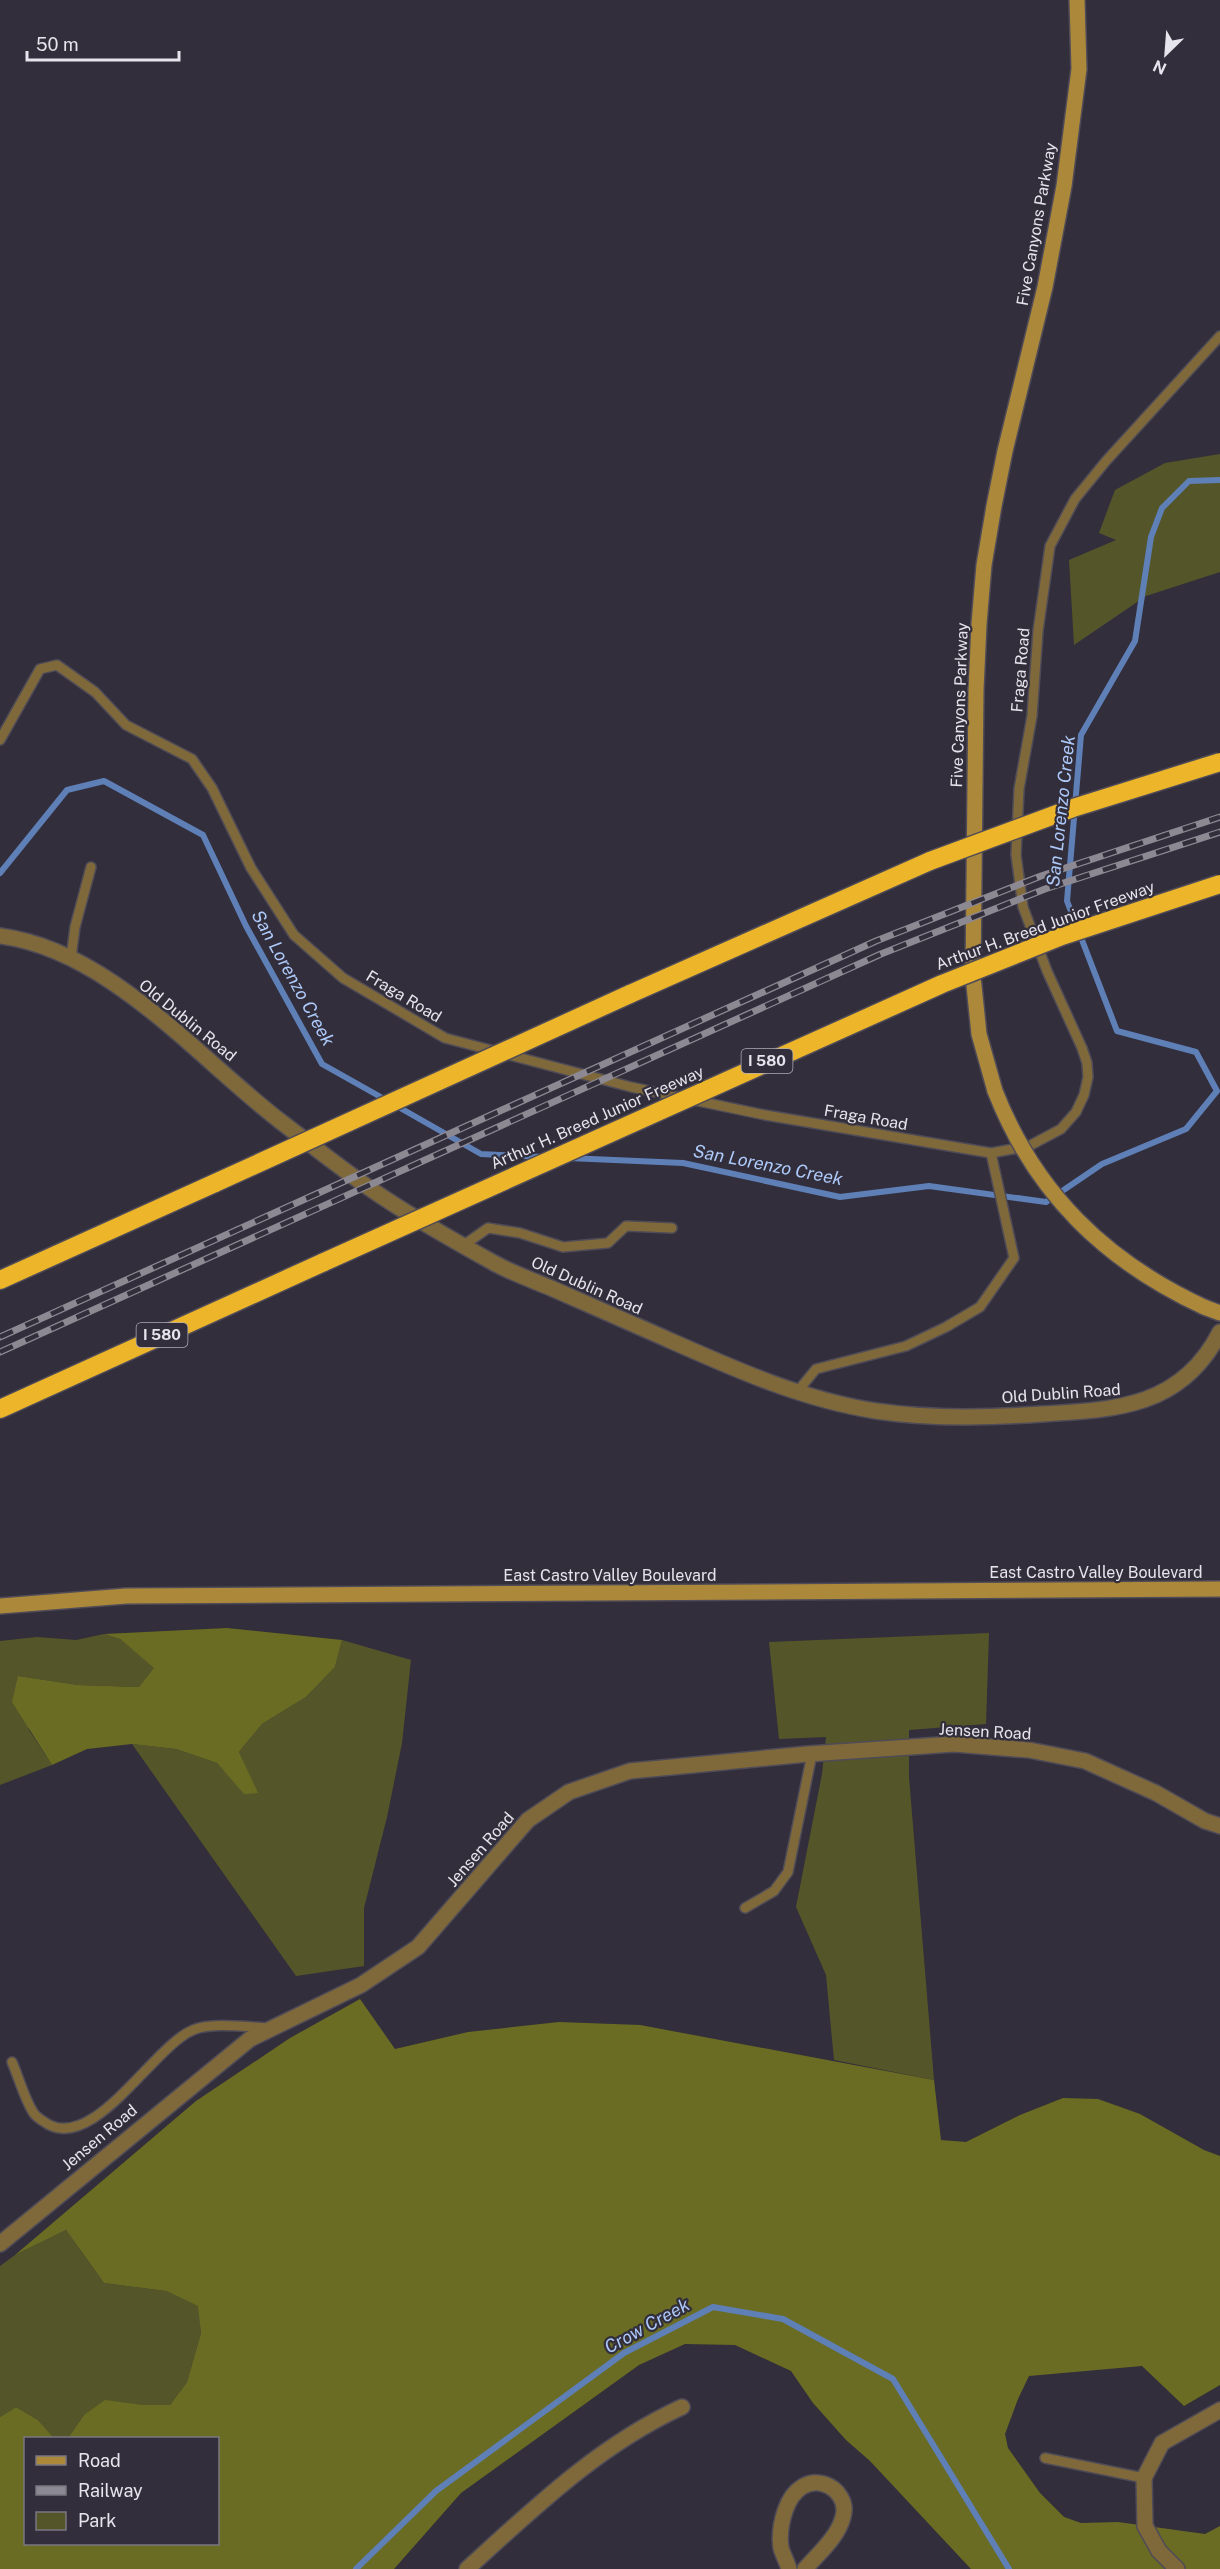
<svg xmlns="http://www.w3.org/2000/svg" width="1220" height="2569" font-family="'Public Sans',sans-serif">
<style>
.green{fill:#545629}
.forest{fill:#6a6c23}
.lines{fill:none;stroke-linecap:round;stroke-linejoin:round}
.stream{stroke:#5f7fb7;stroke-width:6}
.lane-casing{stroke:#4f4b57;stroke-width:12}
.street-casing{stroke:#4f4b57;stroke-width:18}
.secondary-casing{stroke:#4f4b57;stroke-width:18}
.highway-casing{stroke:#4f4b57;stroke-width:21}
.lane{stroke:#7f693b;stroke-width:9}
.street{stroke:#7f693b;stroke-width:15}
.secondary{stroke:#ac883a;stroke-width:15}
.highway{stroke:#edb52a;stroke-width:18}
.rail-casing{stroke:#8c8993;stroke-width:7}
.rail{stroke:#322e3b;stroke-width:4.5;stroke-dasharray:14;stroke-linecap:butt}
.secondary-bridge-casing{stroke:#4f4b57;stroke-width:18;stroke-linecap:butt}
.highway-bridge-casing{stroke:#4f4b57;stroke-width:21;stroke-linecap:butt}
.secondary-bridge{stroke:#ac883a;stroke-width:15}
.highway-bridge{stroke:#edb52a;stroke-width:18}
.labels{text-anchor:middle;stroke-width:4.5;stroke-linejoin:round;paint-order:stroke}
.shield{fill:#322e3b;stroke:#b0adb7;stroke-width:1.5}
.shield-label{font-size:15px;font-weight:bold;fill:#e6e4ec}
.street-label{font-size:16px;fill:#e6e4ec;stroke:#322e3b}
.water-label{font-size:18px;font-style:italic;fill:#adc9f9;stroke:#322e3b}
</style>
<rect width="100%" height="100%" fill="#322e3b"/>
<path class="green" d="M1220,454v118l-74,24 -72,49 -5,-85 47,-20 -17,-7 16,-43 50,-27z
M989,1633l-3,91 -77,6v47l25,303 -100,-20 -8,-85 -30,-68 26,-133 4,-37 -47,2 -10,-97z
M104,1634l16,5 35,29 -16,19 -61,-2 -60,-9 11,54 23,35 -52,20v-144l37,-4 39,3z
M342,1640l69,20 -9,83 -15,74 -23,91v58l-68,10 -164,-232 44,5 41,14 27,30h13l-18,-41 23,-28 44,-27 29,-30z
M66,2230l38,53 62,8 33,15 2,27 -14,49 -17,23h-28l-58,10 -16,23h-14l-16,-18 -22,-13 -16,10v-151l15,-11z"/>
<path class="forest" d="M227,1628l115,12 -7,27 -29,30 -44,27 -23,28 19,41 -14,1 -27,-31 -41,-14 -44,-5 -45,5 -35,16 -40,-63 6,-26 60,9 61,2 15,-19 -34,-29 -16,-5z
M360,1999l35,50 73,-17 91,-10 81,3 294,55 7,60 25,2 54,-27 43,-17 35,1 42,15 64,36 16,6v229l-36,21 -42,-40 -113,10 -11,23 -13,35 3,14 32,45 24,24 17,6 37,-1 87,12 15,-8v43h-249l-101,-108 -24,-21 -33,-37 -22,-32 -56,-26 -50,-1 -46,21 -178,128 -67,76h-394v-152l16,-10 22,13 16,18h-28v106h192v-106h-150l16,-23 21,-15 37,5h28l17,-23 14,-49 -3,-27 -32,-15 -62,-8 -38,-53 -51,25 181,-154 94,-63z"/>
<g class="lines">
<path class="stream" d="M0,873l67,-83 37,-9 99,54 43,91 76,138 64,36
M395,1105l86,49 62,3
M568,1158l115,5 157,34 89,-11 117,16 56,-38 84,-35 31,-38 -21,-39 -79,-21 -50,-130 14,-166 54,-94 16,-104 11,-29 27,-27 31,-1
M356,2569l80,-78 188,-138 89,-46 70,12 110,60 116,190"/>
<g class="lane-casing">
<path id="lane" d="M0,740l40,-71 17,-4 38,27 31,33 66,34 20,29 39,80 43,67 49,43 102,60 186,49 134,28 226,38 38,-7 32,-17 15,-17 8,-17 4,-18 -1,-14 -5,-15 -35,-77 -24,-64 -7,-52 3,-66 13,-73 6,-85 12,-85 25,-47 31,-38 114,-125
M71,958l4,-31 16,-60
M464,1245l24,-17 32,5 43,14 45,-4 18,-17 46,2
M797,1392l19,-23 90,-23 40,-19 34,-20 34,-49 -23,-105
M745,1908l29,-17 14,-19 24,-118
M12,2062c7,16 12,36 21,50 2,4 7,7 10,9 48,37 110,-75 150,-91 19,-8 53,-3 74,-2
M1045,2458l99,20"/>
</g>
<g class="street-casing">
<path id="street" d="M0,936c109,14 197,121 280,185 33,25 66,52 101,75 36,24 75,46 113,67 18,10 38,17 57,25 36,16 73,32 109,48 70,31 139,63 216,75 54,8 111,7 166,3 74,-4 140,-7 178,-82
M0,2244l250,-205 111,-54 57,-38 110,-127 41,-28 61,-21 178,-17 146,-10 75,6 56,11 71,32 49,28 15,5
M467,2569c67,-61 132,-124 215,-162
M789,2569c-2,-7 -6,-14 -8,-21 -2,-13 0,-25 4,-37 17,-50 67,-24 58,6 -5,20 -25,37 -38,52
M1177,2569l-18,-18 -14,-25 -1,-48 18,-35 58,-33"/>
</g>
<g class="secondary-casing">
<path id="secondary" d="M995,1091l-16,-57 -6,-58 3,-286 3,-66 5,-59 10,-59 11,-55 40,-164 19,-101 15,-117 -2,-69
M1204,1307l16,6
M0,1606l126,-10 1094,-7"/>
</g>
<g class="highway-casing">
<path id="highway" d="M630,994l300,-133
M0,1280l215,-97
M0,1409l324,-147"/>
</g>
<use href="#lane" class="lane"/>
<use href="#street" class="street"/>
<use href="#secondary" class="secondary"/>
<use href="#highway" class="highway"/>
<g class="rail-casing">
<path id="rail" d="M0,1337l876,-396 165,-65 179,-59
M0,1352l881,-398 164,-65 175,-57"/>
</g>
<use href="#rail" class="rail"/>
<g class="secondary-bridge-casing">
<path id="secondary-bridge" d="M995,1091c40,102 110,170 209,216"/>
</g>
<g class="highway-bridge-casing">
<path id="highway-bridge" d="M930,861l143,-53 147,-46
M215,1183l415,-189
M324,1262l618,-278 120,-48 158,-52"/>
</g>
<use href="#secondary-bridge" class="secondary-bridge"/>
<use href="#highway-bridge" class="highway-bridge"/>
</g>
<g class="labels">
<g class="shield">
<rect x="741.5" y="1049" width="51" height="24" rx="4.5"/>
<rect x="136.5" y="1323" width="51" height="24" rx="4.5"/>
</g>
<g class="shield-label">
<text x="767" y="1066">I 580</text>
<text x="162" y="1340">I 580</text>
</g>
<g class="street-label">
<text transform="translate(1036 224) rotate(-80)" y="6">Five Canyons Parkway</text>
<text transform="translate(1020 670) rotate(-85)" y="6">Fraga Road</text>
<text transform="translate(959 705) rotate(-88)" y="6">Five Canyons Parkway</text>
<text transform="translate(1045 925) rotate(-20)" y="6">Arthur H. Breed Junior Freeway</text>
<text transform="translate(404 996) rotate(31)" y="6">Fraga Road</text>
<text transform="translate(188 1020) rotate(39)" y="6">Old Dublin Road</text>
<text transform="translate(597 1117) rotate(-24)" y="6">Arthur H. Breed Junior Freeway</text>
<text transform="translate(866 1117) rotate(10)" y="6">Fraga Road</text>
<text transform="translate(587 1285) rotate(24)" y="6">Old Dublin Road</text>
<text transform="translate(1061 1393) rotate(-4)" y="6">Old Dublin Road</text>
<text x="1096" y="1578">East Castro Valley Boulevard</text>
<text x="610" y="1581">East Castro Valley Boulevard</text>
<text transform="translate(985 1731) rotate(3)" y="6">Jensen Road</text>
<text transform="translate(480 1849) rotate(-49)" y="6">Jensen Road</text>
<text transform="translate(99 2137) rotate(-40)" y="6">Jensen Road</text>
</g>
<g class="water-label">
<text transform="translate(1061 811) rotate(-84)" y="6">San Lorenzo Creek</text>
<text transform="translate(293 978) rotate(61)" y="6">San Lorenzo Creek</text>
<text transform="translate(768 1165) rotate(11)" y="6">San Lorenzo Creek</text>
<text transform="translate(647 2326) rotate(-29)" y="6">Crow Creek</text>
</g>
</g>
<rect x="24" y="2437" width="195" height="108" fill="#322e3b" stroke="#7a7782" stroke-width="1.5"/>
<rect x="36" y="2456" width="30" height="9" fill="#ac883a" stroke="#7a7782" stroke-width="1.5"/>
<text x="78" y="2467" font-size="18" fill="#e6e4ec">Road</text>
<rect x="36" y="2486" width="30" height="9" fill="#8c8993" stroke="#7a7782" stroke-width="1.5"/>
<text x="78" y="2497" font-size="18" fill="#e6e4ec">Railway</text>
<rect x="36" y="2512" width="30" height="18" fill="#545629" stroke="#7a7782" stroke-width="1.5"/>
<text x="78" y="2527" font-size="18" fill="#e6e4ec">Park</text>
<g transform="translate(1166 54) rotate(205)" stroke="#322e3b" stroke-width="4.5" paint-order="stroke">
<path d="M0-4.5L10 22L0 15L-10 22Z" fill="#e6e4ec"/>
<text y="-9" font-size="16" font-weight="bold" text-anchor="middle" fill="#e6e4ec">N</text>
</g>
<path d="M27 51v9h152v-9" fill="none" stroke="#e6e4ec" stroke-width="3"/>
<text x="36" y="51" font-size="18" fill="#e6e4ec" stroke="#322e3b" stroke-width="4.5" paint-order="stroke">50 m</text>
</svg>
